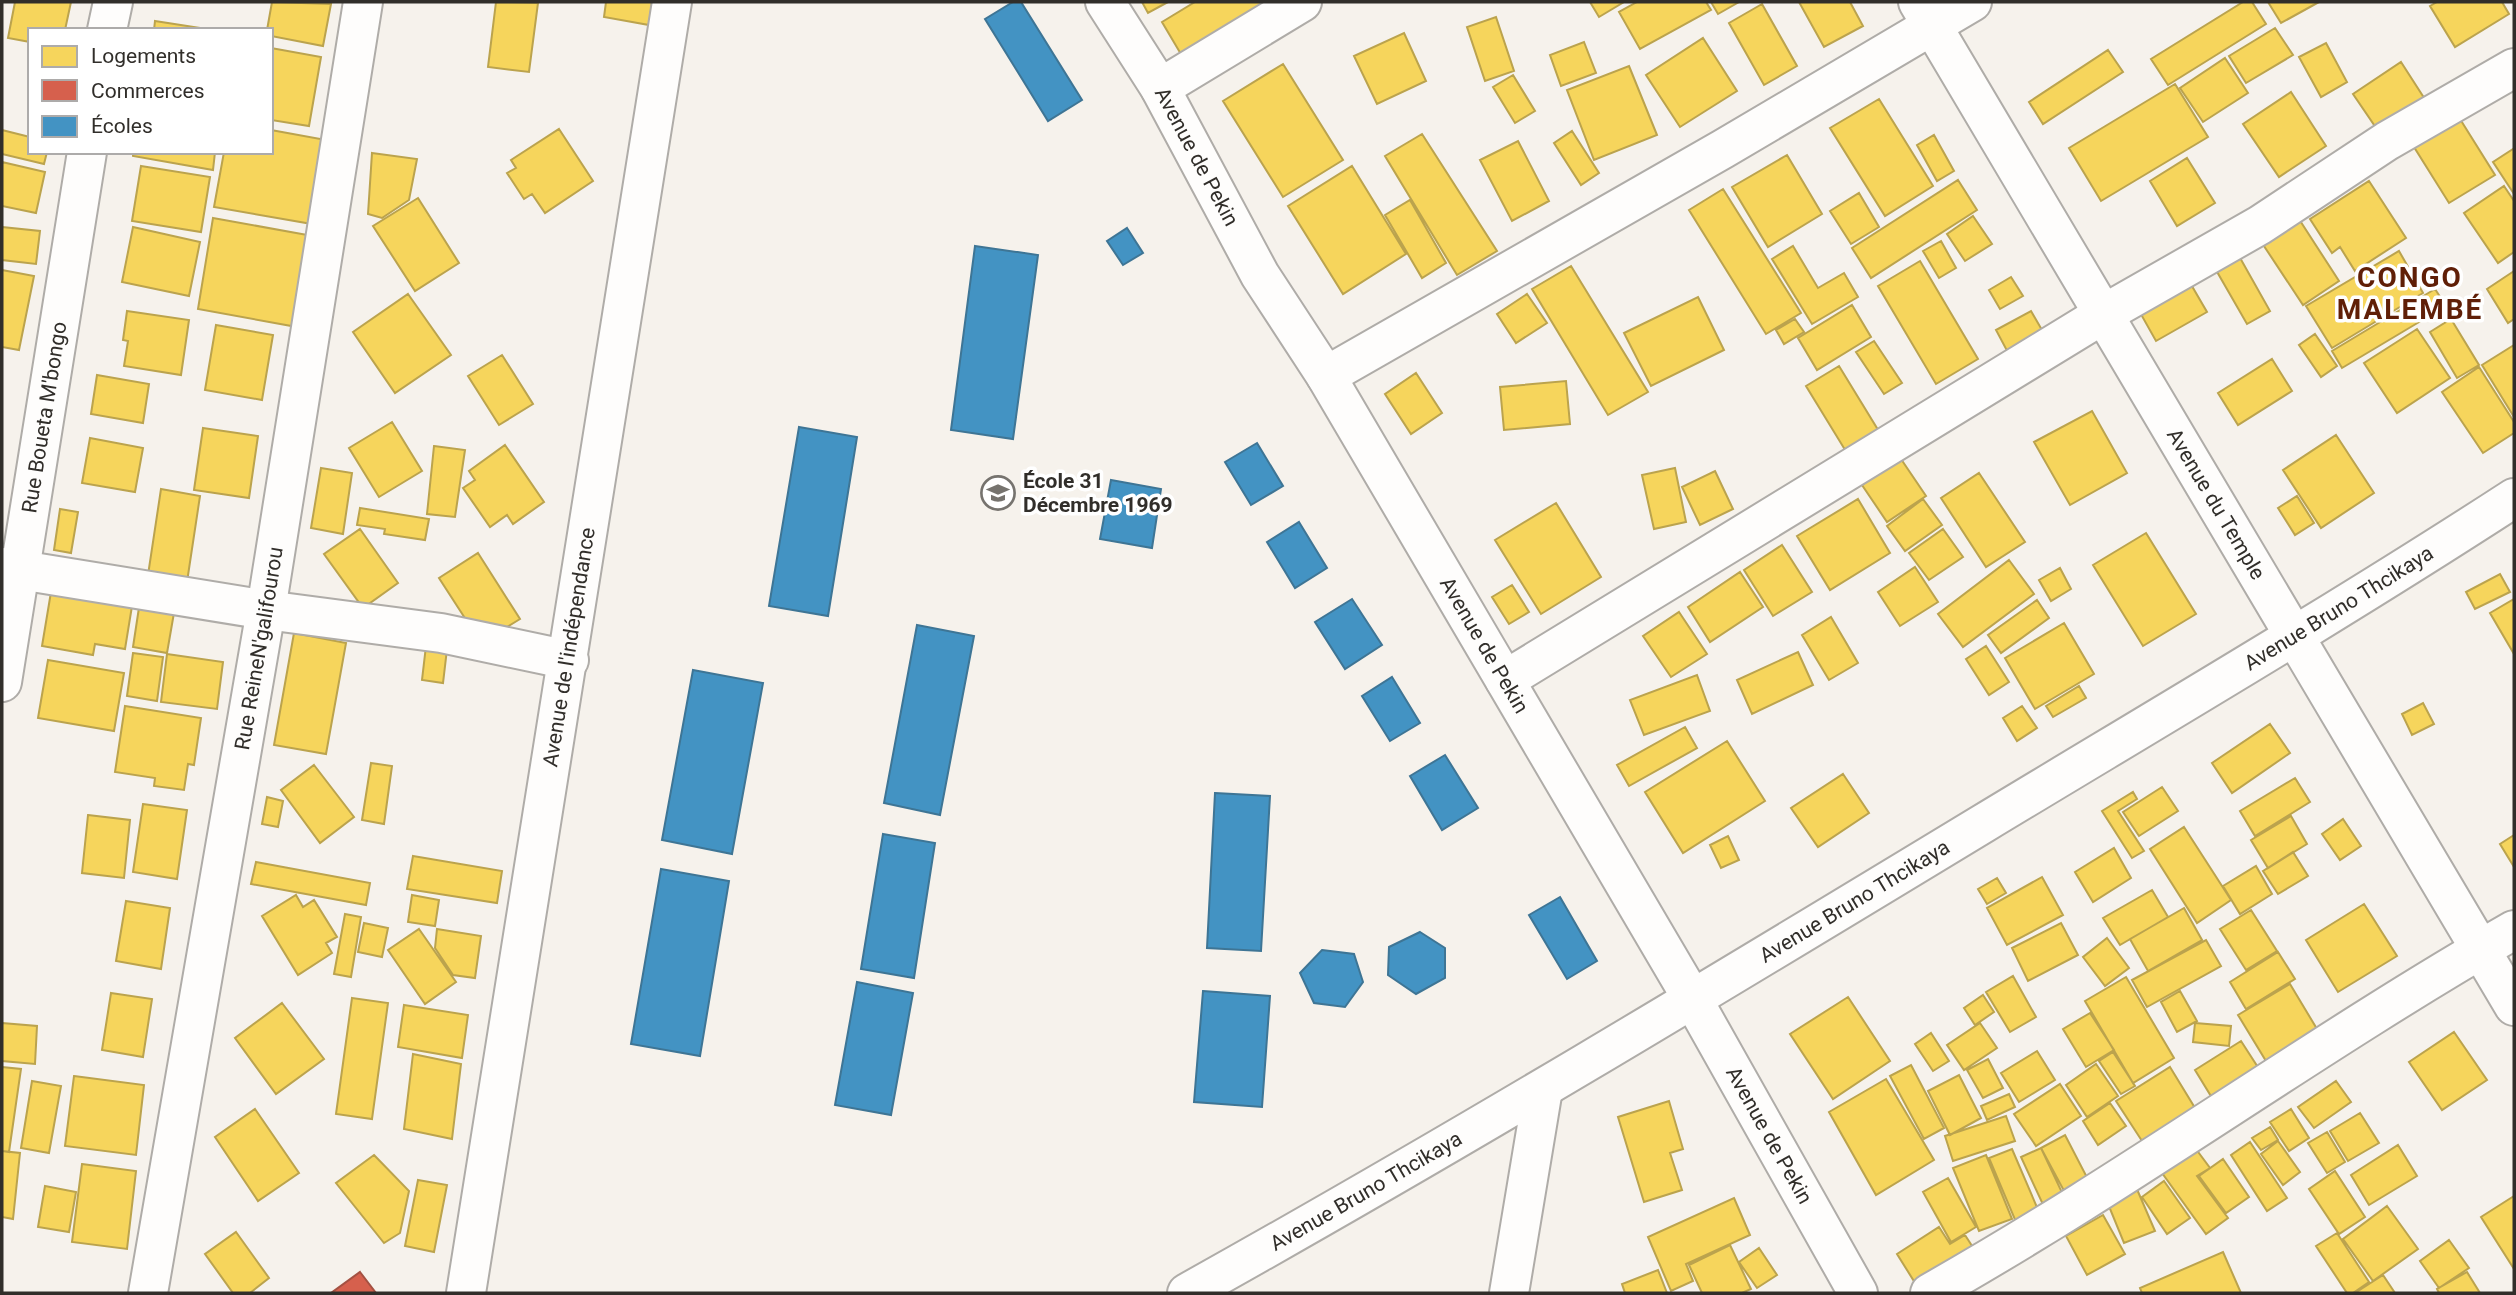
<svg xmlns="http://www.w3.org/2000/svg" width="2516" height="1295" font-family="Roboto,sans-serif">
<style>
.homes{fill:#f6d55c;stroke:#bba34d;stroke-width:2}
.shops{fill:#d6604d;stroke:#a45142;stroke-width:2}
.schools{fill:#4393c3;stroke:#3e7595;stroke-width:2}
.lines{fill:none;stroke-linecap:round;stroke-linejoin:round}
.minor-casing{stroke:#afaca8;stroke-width:42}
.minor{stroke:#fefdfc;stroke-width:38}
.labels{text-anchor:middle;stroke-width:7;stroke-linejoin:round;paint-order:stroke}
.street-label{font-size:21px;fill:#312e2a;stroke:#fff}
.poi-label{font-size:21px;font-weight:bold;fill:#312e2a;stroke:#fff;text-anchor:start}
.district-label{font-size:28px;font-weight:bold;letter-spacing:2px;fill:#601f07;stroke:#fff}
</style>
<rect width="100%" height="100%" fill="#f6f2ec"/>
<path class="homes" d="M15,2h56l-6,28h-35v12l-22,-4z
M272,2l59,2 -8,42 -52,-10v-6h-4z
M496,2l42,1 -9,69 -41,-5z
M606,2h46l-3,23 -45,-8z
M1142,2h26l-20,11z
M1195,2h90l-100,59 -23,-39z
M1590,2h34l-25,15z
M1637,2h69l5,8 -71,39 -21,-37z
M1711,2h28l-21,12z
M1799,2h51l13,24 -39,21z
M2243,2h9l14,22 -98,61 -17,-26z
M2268,2h51l-38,21z
M2437,2h65l7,12 -54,33 -25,-41z
M1762,4l35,62 -33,19 -35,-62z
M1496,17l18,54 -29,10 -18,-54z
M155,21l58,9h-59z
M2275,28l18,27 -47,28 -17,-27z
M1404,33l22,48 -49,23 -23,-48z
M1703,38l34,53 -57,36 -34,-52z
M1584,42l12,31 -35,13 -11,-31z
M2326,43l21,39 -26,15 -22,-40z
M271,48l50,9 -12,69 -38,-6z
M2108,50l15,22 -80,52 -14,-22z
M2225,58l23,35 -45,29 -23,-34z
M2401,62l27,42 -47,31 -28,-41z
M1283,64l60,96 -60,37 -60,-96z
M1629,66l28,69 -63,25 -27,-70z
M1513,75l22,36 -20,12 -22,-36z
M2175,84l33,53 -107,64 -32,-53z
M2291,92l35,54 -47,31 -36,-53z
M1879,99l54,87 -48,30 -55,-88z
M2460,119l35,56 -46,28 -35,-56z
M559,129l34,52 -48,32 -13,-19 -8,5 -17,-26 9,-5 -5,-8z
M2,130l28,7v15h17l-3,12 -42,-10z
M271,130l55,10 -14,84 -98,-17 10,-55h47z
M1572,131l27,42 -18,12 -27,-42z
M1422,134l75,117 -40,24 -72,-119z
M1934,135l20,36 -17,10 -20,-36z
M1518,141l31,60 -37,20 -32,-61z
M2513,149l1,1v44l-21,-32z
M133,152h82l-2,18 -80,-14z
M372,153l45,6 -8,41 -27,18 -14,-4z
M1787,155l35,59 -54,33 -36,-60z
M2187,158l28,45 -38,23 -27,-45z
M2,162l43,10 -9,41 -34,-7z
M141,166l69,11 -9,55 -69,-11z
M1352,166l54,88 -63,40 -55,-88z
M1958,180l19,30 -106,68 -19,-30z
M2369,181l37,57 -51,33 -15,-24 -8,6 -22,-34z
M2504,186l10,15v51l-16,11 -34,-50z
M1723,189l78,124 -35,21 -77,-124z
M1859,193l20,34 -28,17 -21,-33z
M418,198l41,65 -44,28 -42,-65z
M1410,200l36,63 -24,15 -37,-63z
M1973,216l19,28 -27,17 -18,-27z
M2297,216l42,65 -36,24 -43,-65z
M213,218l100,18 -16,91 -99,-18z
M2,227l38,4 -4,33 -34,-4z
M133,227l67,15 -11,54 -67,-14z
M1941,241l15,27 -17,10 -16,-27z
M1793,246l25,42 26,-15 14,24 -46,27 -40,-65z
M2399,251l24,42 -91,55 -26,-42z
M2239,256l31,55 -23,13 -31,-54z
M1920,261l58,98 -42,25 -58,-98z
M1571,266l77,126 -40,23 -76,-126z
M2,270l32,6 -15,74 -17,-3z
M2514,271v48l-6,4 -21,-34z
M2011,277l12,19 -23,13 -11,-19z
M2189,281l18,31 -51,29 -18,-32z
M2435,289l11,17 -104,62 -10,-17z
M408,294l43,61 -56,38 -42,-61z
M1527,294l20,29 -31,20 -19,-29z
M1698,297l26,53 -73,36 -27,-53z
M1852,305l19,32 -54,33 -19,-32z
M127,311l62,9 -8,55 -57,-9 4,-25 -5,-1z
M2031,311l18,31 -36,20 -17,-32z
M1795,319l9,13 -20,12 -8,-14z
M2451,319l28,46 -22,13 -27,-46z
M216,325l57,10 -11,65 -57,-10z
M2417,329l33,49 -53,35 -33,-50z
M2315,334l22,32 -16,11 -22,-32z
M1874,341l28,42 -18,11 -28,-42z
M2514,345v72l-32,-52z
M502,355l31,49 -34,21 -31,-49z
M2272,359l20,32 -54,34 -20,-32z
M1839,366l44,72 -33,20 -44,-72z
M2479,367l35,55v11l-31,20 -41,-61z
M1416,373l26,40 -31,21 -26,-40z
M97,375l52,9 -6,39 -52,-9z
M1566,381l4,43 -66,6 -4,-43z
M2092,411l35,62 -57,32 -36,-63z
M392,422l30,49 -43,26 -30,-49z
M203,428l55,8 -9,62 -55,-8z
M2336,435l38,58 -53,35 -38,-58z
M90,438l53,10 -8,44 -53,-9z
M505,445l39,57 -31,22 -6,-9 -17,12 -27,-39 12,-8 -6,-9z
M434,446l31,4 -10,67 -28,-3z
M1901,459l25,37 -39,26 -25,-37z
M321,468l31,5 -9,61 -32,-6z
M1675,468l11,54 -32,7 -12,-54z
M1715,471l18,38 -33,16 -18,-38z
M1979,473l46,69 -39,25 -45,-69z
M161,489l39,7 -13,86 -39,-7z
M2297,496l17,27 -19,12 -17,-27z
M1858,499l32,54 -60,37 -33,-54z
M1923,499l19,26 -37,26 -18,-25z
M1556,503l45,74 -60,37 -46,-74z
M360,508l69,11 -4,21 -41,-6 1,-5 -28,-4z
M60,509l18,3 -7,41 -17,-3z
M360,529l38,54 -35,25 -39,-54z
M1943,529l20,28 -34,23 -20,-27z
M2146,533l50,81 -53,32 -50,-81z
M1782,545l30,47 -39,24 -29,-46z
M478,553l42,66 -39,24 -42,-65z
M2009,560l25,34 -71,53 -25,-33z
M1915,567l23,35 -38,24 -22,-34z
M2060,568l11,21 -20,12 -12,-21z
M1740,572l23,35 -53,35 -22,-35z
M2500,574l10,18 -35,17 -9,-17z
M1512,585l17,27 -20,12 -17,-27z
M51,592l81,14 -7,43 -30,-5 -2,11 -51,-9z
M2514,599v55l-24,-41z
M2037,600l12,18 -48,35 -13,-18z
M140,601l35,6 -8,46 -34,-6z
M1679,612l28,42 -36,23 -28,-41z
M1831,617l27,46 -29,17 -27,-45z
M2064,623l30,51 -59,35 -30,-51z
M294,633l52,10 -20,111 -52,-9z
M426,646l21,3 -4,34 -21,-3z
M1986,646l23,36 -20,13 -23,-36z
M1798,652l15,33 -61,29 -15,-34z
M133,653l30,4 -6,44 -30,-5z
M167,654l56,8 -6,47 -56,-7z
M48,660l76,13 -10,58 -76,-13z
M1697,675l13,36 -66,24 -14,-35z
M2079,686l7,12 -33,19 -7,-11z
M2423,703l11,21 -22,11 -10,-21z
M125,706l76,12 -7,47 -6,-1 -4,26 -30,-4 1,-8 -40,-6z
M2022,706l15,22 -20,13 -14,-23z
M2270,724l20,29 -58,40 -20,-30z
M1685,727l12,21 -68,38 -12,-21z
M1727,741l38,60 -82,52 -38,-61z
M371,763l21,3 -8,58 -22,-4z
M314,765l40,52 -34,26 -39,-53z
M1843,774l26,39 -51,34 -27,-39z
M2295,778l15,24 -55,34 -15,-25z
M2162,787l16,24 -39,25 -16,-24z
M2133,792l4,7 -19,12 26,40 -12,7 -30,-47z
M267,797l16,4 -5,26 -16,-3z
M143,804l44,6 -10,69 -44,-7z
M88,815l42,5 -6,58 -42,-5z
M2291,816l16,28 -39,24 -17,-28z
M2343,819l18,27 -21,14 -18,-26z
M2184,827l47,73 -34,23 -47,-74z
M2514,835v32l-14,-23z
M1728,836l11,24 -18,8 -11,-23z
M2114,848l17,30 -38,24 -18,-30z
M2293,852l15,24 -30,18 -15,-23z
M413,856l89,15 -5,32 -90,-14z
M256,862l114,21 -4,22 -115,-21z
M2256,866l16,28 -32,20 -17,-28z
M2042,877l21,38 -56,30 -20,-37z
M1997,878l9,15 -19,11 -9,-15z
M2152,890l16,27 -48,28 -17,-27z
M296,895l7,12 11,-7 23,37 -11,6 6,10 -34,22 -36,-59z
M412,895l27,5 -4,26 -27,-4z
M126,901l44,7 -9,61 -45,-8z
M2364,904l33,52 -59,36 -32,-52z
M2184,908l18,32 -54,31 -18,-32z
M2251,910l26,41 -31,19 -26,-41z
M345,914l16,3 -10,60 -17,-3z
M364,923l24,5 -6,29 -24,-5z
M2061,923l17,32 -50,26 -16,-33z
M419,929l37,53 -31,22 -37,-54z
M437,929l44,7 -6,42 -22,-3 -18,-27z
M2107,938l22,30 -24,18 -22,-29z
M2206,940l15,26 -74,41 -15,-27z
M2278,952l17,27 -49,30 -16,-27z
M2013,976l23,41 -26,15 -24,-40z
M2126,977l48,81 -41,25 -48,-82z
M2290,984l27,45 -51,32 -28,-46z
M2180,991l17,30 -20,11 -16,-30z
M111,993l41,6 -9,58 -41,-7z
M1983,995l11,17 -19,13 -11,-17z
M1848,997l42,64 -57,38 -43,-65z
M352,998l36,5 -16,116 -36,-5z
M282,1003l42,56 -48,35 -41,-56z
M404,1005l64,10 -6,43 -64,-11z
M2090,1013l24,37 -28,17 -23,-38z
M2,1023l35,3 -2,38 -33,-3z
M1980,1023l17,25 -33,22 -17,-25z
M2195,1023l36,3 -2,20 -36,-4z
M2454,1032l33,48 -45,30 -33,-48z
M1931,1033l18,28 -16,10 -18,-27z
M2241,1041l20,31 -47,29 -19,-31z
M2037,1051l18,29 -36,22 -18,-29z
M2113,1052l22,34 -14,8 -22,-33z
M413,1054l48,10 -9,75 -48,-10z
M1988,1059l15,29 -20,10 -16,-28z
M2096,1064l22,32 -31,21 -21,-32z
M1911,1065l33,63 -20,11 -34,-63z
M2,1067l19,2 -12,83 -7,-1z
M2170,1067l25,41 -53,33 -26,-40z
M1959,1075l22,43 -31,17 -22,-44z
M74,1076l70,9 -8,70 -71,-9z
M1886,1079l48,81 -58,35 -47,-83z
M32,1081l29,5 -12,67 -28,-5z
M2336,1081l15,21 -37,26 -16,-21z
M2060,1084l21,32 -45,30 -22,-32z
M2009,1094l6,13 -28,13 -6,-14z
M1669,1101l14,48 -13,4 12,37 -38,12 -26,-85z
M2110,1103l16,23 -28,19 -15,-24z
M255,1109l44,64 -41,28 -43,-64z
M2291,1109l18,29 -20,13 -19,-29z
M2360,1113l19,30 -31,18 -18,-30z
M2006,1116l9,25 -62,20 -8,-25z
M2270,1127l8,13 -17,10 -9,-12z
M2327,1132l18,30 -18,11 -19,-30z
M2065,1135l28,54 -23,13 -29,-54z
M2190,1141l20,27 -13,8 31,42 -22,16 -49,-68z
M2278,1141l22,31 -17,13 -22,-31z
M2250,1142l37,56 -20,13 -36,-56z
M2398,1145l19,31 -48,29 -18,-30z
M2041,1148l25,53 -20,10 -25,-54z
M2012,1149l27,63 -23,10 -27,-64z
M2,1151l18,2 -7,66 -11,-2z
M374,1155l35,36 -9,42 -16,10 -48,-60z
M1986,1155l26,64 -33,12 -26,-63z
M2223,1159l26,38 -23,16 -27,-37z
M82,1164l54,7 -9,78 -55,-7z
M2335,1171l30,46 -26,17 -30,-45z
M1948,1178l28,49 -25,15 -28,-50z
M418,1180l29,5 -13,67 -29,-6z
M2164,1181l26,37 -23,16 -25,-37z
M45,1186l31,6 -7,40 -31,-5z
M2136,1187l19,44 -31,12 -18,-44z
M2514,1196v73l-33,-52z
M1734,1198l16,37 -64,29 7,17 -22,10 -23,-54z
M2387,1206l31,43 -45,32 -30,-42z
M2103,1215l22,39 -38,21 -21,-39z
M1939,1227l11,17 15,-9 9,14 -57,37 -20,-32z
M236,1232l33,46 -19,15h-17l-28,-39z
M2337,1233l32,49 -16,11h-6l-31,-47z
M2449,1240l20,28 -30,20 -19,-27z
M1730,1245l21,44 -9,4h-40l-13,-28z
M1759,1248l18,27 -20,13 -18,-26z
M2223,1252l18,41h-99l-2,-5z
M1658,1270l9,23h-42l-3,-9z
M2467,1272l13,21h-41l-2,-4z
M2383,1275l12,18h-40z"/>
<path class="shops" d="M360,1272l16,21h-45z"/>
<path class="schools" d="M1013,2h8l61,98 -34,21 -63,-102z
M1127,228l16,25 -20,12 -16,-24z
M975,246l63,9 -25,184 -62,-9z
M799,427l58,10 -29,179 -59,-10z
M1257,443l26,43 -32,19 -26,-43z
M1111,480l50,9 -9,59 -52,-9z
M1299,522l28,46 -32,20 -28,-46z
M1352,599l30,46 -37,24 -30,-47z
M917,625l57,11 -34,179 -56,-12z
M693,670l70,13 -31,171 -70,-14z
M1392,677l28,46 -30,18 -28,-45z
M1445,755l33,53 -36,22 -32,-54z
M1215,793l55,3 -9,155 -54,-3z
M883,834l52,9 -21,135 -53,-9z
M661,869l68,12 -29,175 -69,-12z
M1560,897l37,64 -30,18 -38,-64z
M1420,932l25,16v30l-29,16 -28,-19 1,-28z
M1322,950l32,4 9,28 -18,25 -31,-4 -14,-30z
M857,982l56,11 -22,122 -56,-10z
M1203,991l67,5 -8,111 -68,-5z"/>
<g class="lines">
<g class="minor-casing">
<g id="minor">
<path id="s1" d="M1105,2l55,86 100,187 66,101 367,624 165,293"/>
<path id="s2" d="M1918,2l596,1004"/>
<path d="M107,30l6,-28"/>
<path d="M1160,88l142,-86"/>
<path d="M1326,376l397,-227 249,-147"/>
<path d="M2,567l264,43 175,23 128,27"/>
<path d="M1505,680l597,-365 158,-90 127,-84 127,-73"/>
<path id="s3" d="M2,682l85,-530"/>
<path id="s4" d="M148,1293l118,-683 97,-608"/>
<path id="s5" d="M466,1293l206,-1291"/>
<path id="s6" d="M1187,1293c269,-150 533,-310 797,-470 177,-107 356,-212 530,-325"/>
<path d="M1509,1293l34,-204"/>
<path d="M1930,1293c200,-113 385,-249 584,-363"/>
</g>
</g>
<use href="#minor" class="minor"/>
</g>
<defs>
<g id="school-ring" transform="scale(1.75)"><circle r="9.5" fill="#fff" stroke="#76736e" stroke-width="1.5"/><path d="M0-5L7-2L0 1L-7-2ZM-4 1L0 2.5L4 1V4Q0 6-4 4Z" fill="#76736e"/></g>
</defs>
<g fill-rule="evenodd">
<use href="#school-ring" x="998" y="493"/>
</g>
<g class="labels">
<g class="street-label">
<text dy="7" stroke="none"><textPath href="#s1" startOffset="180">Avenue de Pekin</textPath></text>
<text dy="7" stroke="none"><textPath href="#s3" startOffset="268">Rue Boueta M'bongo</textPath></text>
<text dy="7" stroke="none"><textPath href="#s2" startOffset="584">Avenue du Temple</textPath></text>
<text dy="7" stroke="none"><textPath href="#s6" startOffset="1340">Avenue Bruno Thcikaya</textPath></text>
<text dy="7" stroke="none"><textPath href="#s1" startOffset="747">Avenue de Pekin</textPath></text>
<text dy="7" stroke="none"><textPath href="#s4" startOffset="654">Rue ReineN'galifourou</textPath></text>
<text dy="7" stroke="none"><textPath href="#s5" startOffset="654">Avenue de l'indépendance</textPath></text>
<text dy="7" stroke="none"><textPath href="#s6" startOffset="774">Avenue Bruno Thcikaya</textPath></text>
<text dy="7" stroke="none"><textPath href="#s1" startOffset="1314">Avenue de Pekin</textPath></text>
<text dy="7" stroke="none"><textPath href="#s6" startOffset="206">Avenue Bruno Thcikaya</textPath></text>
</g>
<g class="poi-label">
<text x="1023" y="488">École 31<tspan x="1023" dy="24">Décembre 1969</tspan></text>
</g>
<g class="district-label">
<text x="2410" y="287">CONGO<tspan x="2410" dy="32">MALEMBÉ</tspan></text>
</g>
</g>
<rect width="2516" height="1295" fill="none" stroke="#312e2a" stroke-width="7"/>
<rect x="28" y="28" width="245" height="126" fill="#ffffff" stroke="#adabaa" stroke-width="2"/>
<rect x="42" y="46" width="35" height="21" fill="#f6d55c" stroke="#adabaa" stroke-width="2"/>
<text x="91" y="63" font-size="21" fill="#312e2a">Logements</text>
<rect x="42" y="80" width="35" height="21" fill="#d6604d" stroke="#adabaa" stroke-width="2"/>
<text x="91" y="98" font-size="21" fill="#312e2a">Commerces</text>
<rect x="42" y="116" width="35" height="21" fill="#4393c3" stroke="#adabaa" stroke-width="2"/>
<text x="91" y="133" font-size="21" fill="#312e2a">Écoles</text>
</svg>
